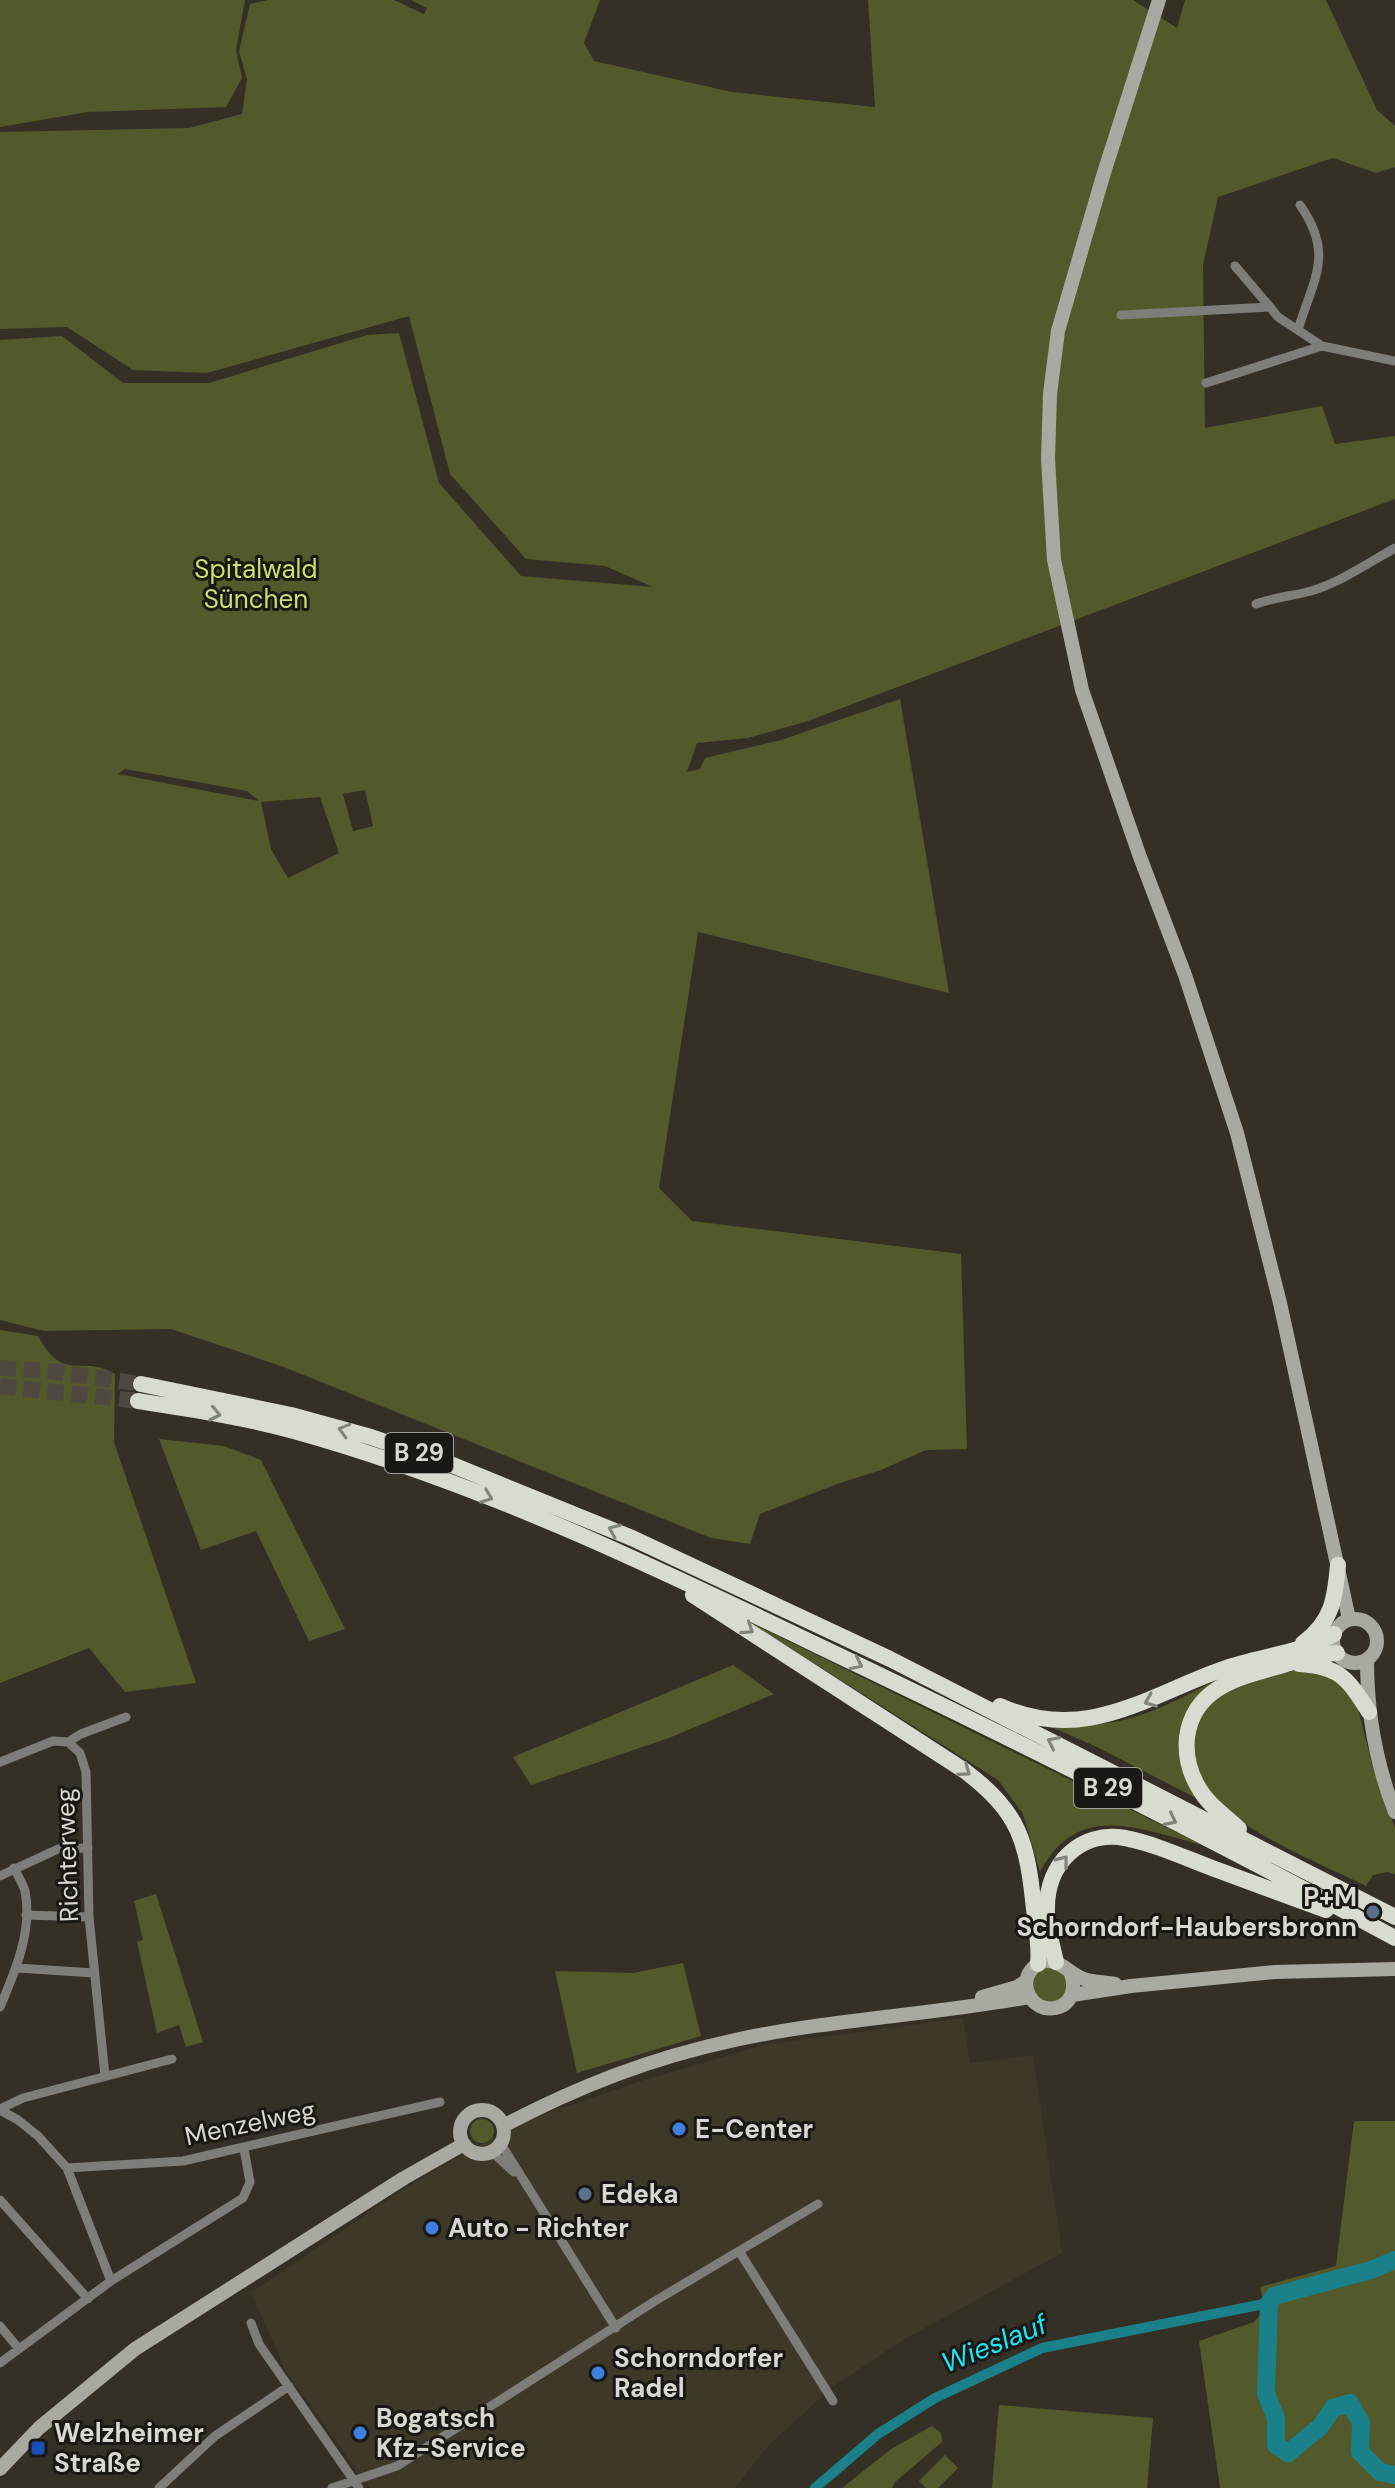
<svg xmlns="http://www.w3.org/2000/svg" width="1395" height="2488" font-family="'DM Sans',sans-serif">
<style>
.built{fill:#3e3828}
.green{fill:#52592b;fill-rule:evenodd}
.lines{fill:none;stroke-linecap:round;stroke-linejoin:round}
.canal{stroke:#1a818a;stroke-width:10}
.river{stroke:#1a818a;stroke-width:18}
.trunk-tunnel{stroke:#4d4940;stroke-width:16;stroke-dasharray:16 8;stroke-linecap:butt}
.minor{stroke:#7d7e79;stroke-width:9}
.secondary{stroke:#a8aaa2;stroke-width:14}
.trunk{stroke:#d8dcd0;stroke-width:16}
.oneway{stroke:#82847b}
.service-dot{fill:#5c6f8a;stroke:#1a1814;stroke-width:3}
.shop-dot{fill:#3f7fe0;stroke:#1a1814;stroke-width:3}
.transit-dot{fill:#1a4fb4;stroke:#1a1814;stroke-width:3}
.labels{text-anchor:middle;stroke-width:6;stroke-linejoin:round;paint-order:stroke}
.shield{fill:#1a1814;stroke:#a09e98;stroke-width:2}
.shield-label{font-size:24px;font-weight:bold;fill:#dad7d1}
.park-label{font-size:26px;fill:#cdde6d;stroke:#1a1814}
.street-label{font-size:26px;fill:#dad7d1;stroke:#1a1814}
.poi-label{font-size:26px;font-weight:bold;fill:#dad7d1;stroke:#1a1814;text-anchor:start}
.water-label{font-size:28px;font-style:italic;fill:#1ee5f4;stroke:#1a1814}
</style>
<rect width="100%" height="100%" fill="#343026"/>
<path class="built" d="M963,2018l7,45 63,-8 29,198 -159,87 -72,48 -64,59 -32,41h-365l-83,-115 -36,-80 157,-107 113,-64 120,-41 123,-36z"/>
<path class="green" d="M0,0h245l-9,50 6,28 -16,29 -138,5 -88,15z
M268,0h126l30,14 3,-6 -16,-8h189l-16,43 10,18 138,31 143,15 -7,-107h265l44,28 8,-28h141l51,110 18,16v41l-19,6 -43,-15 -115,39 -15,68 2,163 117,-22 13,38 60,-8v63l-590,223 -57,16 -51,5 -10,29 13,-3 5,-11 76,-18 119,-41 49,294 -251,-61 -39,256 33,33 269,33 6,195 -41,1 -45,20 -44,14 -77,30 -10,30 -39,-6 -430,-172 -110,-37 -127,2 -44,-11v-980l62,-4 61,47h86l158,-48 32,-2 40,150 82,93 132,11 -48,-21 -79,-7 -76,-85 -41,-158 -202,57 -74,-3 -66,-43 -67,2v-197l189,-4 53,-14 5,-35 -8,-28 11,-47zM125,769l122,22 12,10 -141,-27zM365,790l8,36 -20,5 -10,-37zM320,797l19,56 -51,25 -17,-29 -10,-47z
M0,1330l38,6c27,49 42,17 77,38l-1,68 82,241 -71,9 -36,-44 -89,35z
M159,1439l65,7 37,14 84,169 -36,12 -53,-110 -55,19z
M746,1620l456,225c-63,-16 -124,-45 -162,27l-17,-58 -25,-34z
M733,1665l41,29 -105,44 -138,47 -18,-28z
M1295,1670l35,1 26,30 17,67 22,60v46l-8,-2 -14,3 -7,11c-46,-23 -132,-56 -161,-99 -9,-13 -12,-31 -11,-46 3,-54 60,-60 101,-71z
M1223,1676l-35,40 10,83 -101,-52 -57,-25c18,1 37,3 56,2 43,-2 89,-27 127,-48z
M156,1894l47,148 -17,5 -7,-22 -22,8 -20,-91 6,-2 -9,-39z
M683,1963l18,73 -124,37 -22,-102 78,2z
M1032 1985a18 18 0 1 1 36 0a18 18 0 1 1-36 0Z
M470 2131a12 12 0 1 1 24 0a12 12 0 1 1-24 0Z
M1354,2121h41v367h-175l-21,-147 55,-19 11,-13 -5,-22 76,-21z
M999,2405l154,13 -6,70h-155z
M932,2426l9,7 1,9 -47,40 -3,6h-50l49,-39z
M945,2455l13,13 -20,20h-12l-7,-7z"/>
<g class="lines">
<path class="canal" d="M815,2488l63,-54 57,-36 107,-50 227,-45"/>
<path class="river" d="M1395,2260l-24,10 -97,26 -5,7 -3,91 10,24v27l12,8 32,-26 13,-19 17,-5 11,20 -1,29 20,20 15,3"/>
<path class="trunk-tunnel" d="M0,1368l50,3 91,13
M0,1386l138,15"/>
<path class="minor" d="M1235,266l35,41
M1121,315l149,-8 8,10 44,29 73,15
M1298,330c15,-51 37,-75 2,-125
M1206,383l116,-37
M1256,604c19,-7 37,-8 55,-13 30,-9 57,-28 84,-43
M68,1742l12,11 6,19 3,145 16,159
M0,1762l53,-21 15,1 13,-8 45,-17
M0,1876l58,-27 30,-1
M26,1915l63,2
M17,1968l77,5
M0,2007c15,-35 33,-77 25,-116 -2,-7 -7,-15 -11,-23
M0,2109l23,-11 149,-39
M0,2110l18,10 20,16 29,32 44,113
M501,2144l115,184
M492,2152l22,20
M67,2168l116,-7 257,-59
M0,2200l88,99
M739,2251l94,150
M251,2323l8,21 100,144
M0,2326l19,23
M0,2363l111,-82 132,-83 7,-16 -6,-33
M159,2488l56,-52 74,-50
M332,2488l65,-22 258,-165 163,-97"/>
<path class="secondary" d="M1159,0l-56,176 -45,155 -8,63 -2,65 6,101 28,130 58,167 45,118 52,158 43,170 69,316
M1333 1641a22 22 0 1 1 44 0a22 22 0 1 1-44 0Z
M1367,1659c0,51 9,105 28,153
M1071,1974c5,14 1,31 -16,34 -23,5 -39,-25 -21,-41 19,-17 33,6 50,12 9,3 20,3 31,5
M1072,1995l59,-9 144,-14 120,-3
M982,1997l35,-10 9,-6
M460 2132a22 22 0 1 1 44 0a22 22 0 1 1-44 0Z
M503,2126c76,-40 148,-68 232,-86 97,-21 197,-25 294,-43
M0,2469l39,-41 96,-79 269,-171 60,-34"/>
<path class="trunk" d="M141,1384l150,31 80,22 79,27 182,74 258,121 505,258
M138,1401c52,8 105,16 156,30 184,51 357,134 529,217 193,92 384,188 572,290
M693,1595l272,176c55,42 62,70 69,138 2,17 6,37 4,55
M1303,1643c29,-21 32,-44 35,-78
M1299,1664c41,2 49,15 70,48
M1000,1706c85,38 147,-10 223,-37 36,-13 77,-15 111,-35
M1239,1829c-13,-13 -30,-23 -39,-39 -10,-16 -15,-34 -13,-53 7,-51 54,-60 96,-72 18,-5 34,-11 54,-12
M1056,1962c-4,-18 -10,-37 -9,-54 0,-44 33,-78 78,-70 30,6 58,19 87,30 38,14 76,28 114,42"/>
</g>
<defs><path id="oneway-chevron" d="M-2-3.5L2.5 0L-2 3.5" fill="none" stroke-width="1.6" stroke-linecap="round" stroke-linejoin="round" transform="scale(2)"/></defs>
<g class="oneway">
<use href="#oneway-chevron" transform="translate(215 1414) rotate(12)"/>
<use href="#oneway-chevron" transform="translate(344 1430) rotate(-164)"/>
<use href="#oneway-chevron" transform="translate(487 1497) rotate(21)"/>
<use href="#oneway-chevron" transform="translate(614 1530) rotate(-157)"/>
<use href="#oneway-chevron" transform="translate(748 1629) rotate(33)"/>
<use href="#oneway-chevron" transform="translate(857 1664) rotate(26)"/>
<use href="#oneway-chevron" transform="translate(1150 1701) rotate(158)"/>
<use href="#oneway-chevron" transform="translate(1053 1742) rotate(-153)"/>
<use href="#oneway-chevron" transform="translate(965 1771) rotate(36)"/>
<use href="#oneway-chevron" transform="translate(1171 1820) rotate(27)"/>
<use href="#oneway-chevron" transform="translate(1063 1861) rotate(-52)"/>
</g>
<g class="service-dot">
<circle cx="1373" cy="1912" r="8"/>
<circle cx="585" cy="2194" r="8"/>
</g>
<g class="shop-dot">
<circle cx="679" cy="2129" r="8"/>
<circle cx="432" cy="2228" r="8"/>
<circle cx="598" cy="2373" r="8"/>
<circle cx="360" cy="2433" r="8"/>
</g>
<rect class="transit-dot" x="30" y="2440" width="16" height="16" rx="4"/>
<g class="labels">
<g class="shield">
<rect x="385" y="1433" width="68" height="40" rx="6"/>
<rect x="1074" y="1768" width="68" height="40" rx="6"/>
</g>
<g class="shield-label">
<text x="419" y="1461">B 29</text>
<text x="1108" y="1796">B 29</text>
</g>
<g class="park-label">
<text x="256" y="578">Spitalwald<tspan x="256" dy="30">Sünchen</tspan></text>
</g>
<g class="street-label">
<text transform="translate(67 1855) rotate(-92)" y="9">Richterweg</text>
<text transform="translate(250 2123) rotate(-12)" y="9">Menzelweg</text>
</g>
<g class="poi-label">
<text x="1357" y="1906" text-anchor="end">P+M<tspan x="1357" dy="30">Schorndorf-Haubersbronn</tspan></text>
<text x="695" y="2138">E-Center</text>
<text x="601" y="2203">Edeka</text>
<text x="448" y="2237">Auto - Richter</text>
<text x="614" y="2367">Schorndorfer<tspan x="614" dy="30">Radel</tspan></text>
<text x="376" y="2427">Bogatsch<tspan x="376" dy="30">Kfz-Service</tspan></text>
<text x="54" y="2442">Welzheimer<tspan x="54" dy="30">Straße</tspan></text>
</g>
<g class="water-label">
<text transform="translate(994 2343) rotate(-22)" y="10">Wieslauf</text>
</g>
</g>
</svg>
